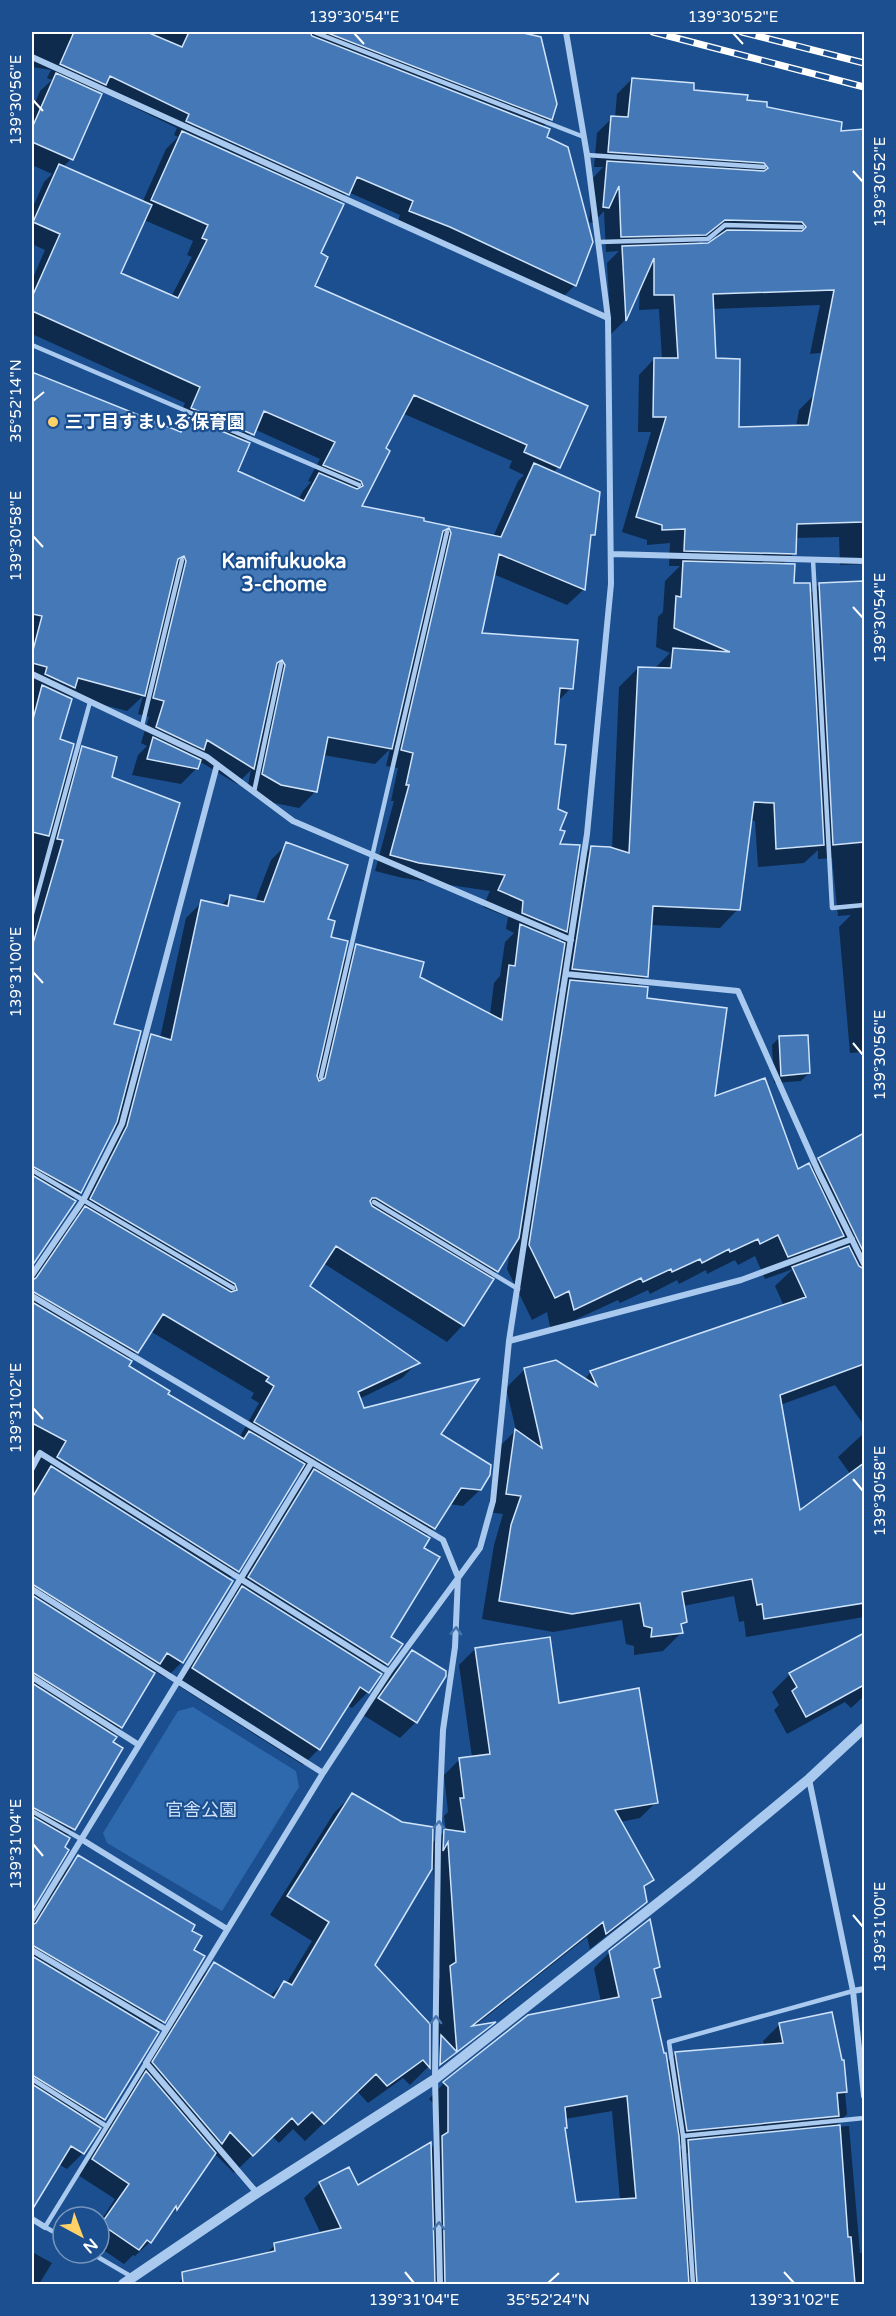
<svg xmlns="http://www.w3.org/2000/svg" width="896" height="2316" font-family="'Varela Round','Noto Sans JP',sans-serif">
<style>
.green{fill:#2e69ad}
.shadow{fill:#0007;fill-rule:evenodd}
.building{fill:#4478b7;stroke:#cfe3fa;stroke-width:1.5;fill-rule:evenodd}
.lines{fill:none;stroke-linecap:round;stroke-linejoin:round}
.service{stroke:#a9c9ee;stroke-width:4.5}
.minor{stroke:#a9c9ee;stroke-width:6}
.tertiary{stroke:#a9c9ee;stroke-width:10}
.rail-casing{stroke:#fff;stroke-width:7}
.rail{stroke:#1b4f8f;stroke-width:4.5;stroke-dasharray:14;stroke-linecap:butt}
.oneway{stroke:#4674ac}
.ticks{fill:none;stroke:#fff;stroke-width:2}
.poi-dot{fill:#ffd166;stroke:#1b4f8f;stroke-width:2}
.labels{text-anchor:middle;stroke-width:4.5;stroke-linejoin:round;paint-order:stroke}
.poi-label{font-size:18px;font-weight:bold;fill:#fff;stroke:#1b4f8f;text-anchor:start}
.park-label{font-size:18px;fill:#cfe3fa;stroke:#1b4f8f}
.neighbourhood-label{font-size:20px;font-weight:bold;fill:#fff;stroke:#1b4f8f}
.neatline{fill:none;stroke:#fff;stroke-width:2}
.ticks-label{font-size:15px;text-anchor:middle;fill:#fff}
</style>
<rect width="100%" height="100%" fill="#1b4f8f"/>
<path class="green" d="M193,1707l103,64 3,16 -77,124 -115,-68 -4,-10 75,-122z"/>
<path class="shadow" d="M32,32h482l26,7 11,80 -8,8 3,11 21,10 25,97 -17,40 -14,14 -164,-75 3,-9 -52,-23 -10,11 -19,51 -6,32 245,181 -5,6 40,62 -4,4 -6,51 -16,15 -74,-31 -13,60 91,54 -14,14 -4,43 4,101 19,17 15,-16 21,2 7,-162 19,-19h17l15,-15 -14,-6 2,-30 5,-5 2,-31 15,-15h-11l1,-23 -23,2v-5l-25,-8 29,-100h-13l1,-57 15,-16h8l-3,-50 -20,1 1,-23 -16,34 -13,13 -4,-71 12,-12 -13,1 -2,-41 -11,12 -4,-1 4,-44 10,-11h-9l3,-34 15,-15h3l2,-24 15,-15 113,23 94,31 25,-2v217l-54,6 10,-49 -108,4 -4,49 29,71 59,-2 3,-17 15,-15 50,-3v172l-24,1 -1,-28 -44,1 -1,15 -12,12 11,20 16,10 10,-11 45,-1v469l-14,1 -11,-126 12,-12 -13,1 -6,-58 -14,1v-9l-14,13 -46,4 -3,-46h-5l-12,88 -18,19 -70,-3 -3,51 -11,12 10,11 67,99 84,73 13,-3 9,-9 45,-24v290l-29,-40 -55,20 19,107 52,-37 -13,-18 26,-24v184l-118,20 -2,-16 -5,1 -5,-26 -51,10 2,16 -5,5 1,6 -18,18 -29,4v-9l-8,-2 -4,-24 -69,12 -71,-13 12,-74 9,-31 -15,-2 9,-63 19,-19 -10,-42 18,-18 60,10 7,-8 193,-66 -9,-20 18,-17 -28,10 -10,-23 -17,9 -3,-5 -28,14 -1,-4 -27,14 -2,-4 -27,14 -2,-4 -28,13 -2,-3 -67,31 -4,-19 -15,8 -25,-51 3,-18 -13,20 -8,8 2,1 -28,45 -16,17 -124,-79 -15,24 109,76 -15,15 -43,21 4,11 76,24 41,56 -17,16 -14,-2 -15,24 -9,9 -36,100 -2,27 -9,9 -10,19 -16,16 -5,-3 -28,44 -16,16 -126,-80 49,-81 9,-9 -2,-1 65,-107 9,-9 -10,-5 -59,98 -9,8 -47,83 -16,16 -12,-7 -33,56 -9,9 -1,7 10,6 -47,80 -8,8 -3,11 4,2 -35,58v-435l3,-3 -3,-3v-187l37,-56 8,-7 -2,-2 36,-72 6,-21 -37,71 -8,7 2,2 -42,62v-690l5,-15 -5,-2v-183l143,57 5,-5 -4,-2 9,-21 -153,-69v-54l13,-30 -13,-6v-35l12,-27 8,-8 -20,-9v-55l8,-19 12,-11 -5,-2 4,-8 -19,-3zM98,90l79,38 -3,7 4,2 -12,12 -24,54 -79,-36 8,-8 24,-66zM144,220l49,21 -6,14 5,2 -21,40 -52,-23zM708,235l13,1 -12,9h-14zM402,413l110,48 -3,7 15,7 -6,6 -25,56 -134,-30 25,-58zM254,429l66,30 -12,22 3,1 -8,9 -5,9 -62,-28 8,-30zM61,694l66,17 16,-15 -5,18 11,3 -8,26 6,3 -9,9 -6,20 49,9 16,-16 2,-7 38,23 14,-14 -4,20 17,11 35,7 16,-16 8,-37 52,9 15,-15 -4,17 12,2 -7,33h3l-19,70 28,7 87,13 -7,16 25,10 -2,12 8,4 -9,9 -5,34 -6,7 -4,32 -133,-70 -15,16 -13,-23 -3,-18 -39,-76 -16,16 -16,42 -25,-6 -9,10 -19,-4 -16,16 -26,120 -8,-2 -18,18 -22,-29 -2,-247 -27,-30 -16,16 -9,-24zM562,935l-1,8 -5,-2zM557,988h6l-8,9zM834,1245l3,7 -16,6zM150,1331l104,62 -3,5 8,5 -20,35 -73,-44 -39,-28v-6l9,-8z
M780,1037l29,36 -8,8 -27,2 -2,-38z
M864,1635v61l-13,12 -6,-6 -58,32 -13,-24 5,-5 -7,-13 18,-18z
M475,1649l83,56 98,97 -16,16 -20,4 32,58 -9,9 2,13 -16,16 -39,31 -3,-12 -115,91 19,-4 -50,42 -7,-82 6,-6 -7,-113 -60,100 56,59 -1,43 -18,18 -7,-7 -35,25 -11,-12 -52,50 -12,-12 -14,14 -7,-7 -38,37 -20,-20 -38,56 -13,13 -13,20 -15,14 -2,-1 -9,9 -25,-17v-24l16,-24 -37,-24 58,-91 -1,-2 61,-100 18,-18 55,33 15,-15 2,2 26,-43 -42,-26 64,-102 19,-19 79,49 14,-12 -2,-15 4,-4 -4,-37 16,-16 12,-2 -13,-92z
M412,1652l4,70 -16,16 -37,-23 33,-47z
M78,1857l85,165 -9,9 -50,88 -7,8 -14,26 -16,16 -9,-5 -19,32 -7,7v-280l30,-50z
M610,1952l48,15 -5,5 6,24 -7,7 14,60 10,-10 89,-7 -2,-5 16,-16 63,36 5,53 -12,13 14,-1 11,127h4v31h-165l-9,-131h-3l9,131h-68l-4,-33 -63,29v4h-384l13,-12 75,-17 10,-10 46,-11 -17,-36 16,-15 38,4 72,-38 3,-3v-43l-4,-4 15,-16 85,-66 72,-15 -7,-34zM612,2111l8,89 -45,4 -11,-75 2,-2 -1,-8zM685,2145l-7,7v-6z
M32,2252l20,11 -13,21h-7z"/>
<path class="building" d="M74,32h73l35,15 7,-15h121l2,4 238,93 -3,8 21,10 25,95 -17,44 -126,-59 -41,-16 4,-10 -56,-24 -8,18 -163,-74 3,-7 -79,-38 -4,9 -46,-21z
M325,32h194l22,5 16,67 -5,16z
M56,73l46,21 -29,66 -41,-18v-14z
M632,78l62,5v7l54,5 -1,5 20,2v5l75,15 -1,9 23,-2v393l-67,2 -1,30 -112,-3 1,-22 -23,1v-5l-26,-8 30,-100h-13l1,-59h24l-4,-63h-20v-37l-28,63 -4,-75 86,-3 19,-13 75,1 4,-4 -4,-5 -77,-2 -19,15 -85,2 -2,-51 -10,22 -6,-1 4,-46 157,10 4,-3 -4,-5 -156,-11 3,-36 17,1zM834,290l-26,135 -69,2 1,-68 -24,-1 -3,-64z
M182,131l162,73 -23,49 7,4 -13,29 273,120 -28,62 -36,-16 3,-7 -113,-50 -28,53 4,3 -28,55 62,12v3l77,16 33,-74 66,29 -5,43h-4l-6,55 -86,-36 -17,79 96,7 -5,49 -13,-1 -5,56 11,1 -8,64 9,4 -7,17 5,1 -5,13 20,1 -13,87 -45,-19 1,-12 -25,-11 7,-15 -86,-12 -29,-8 19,-70h-3l7,-32 -12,-3 50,-217 -2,-5 -6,3 -51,218 -64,-12 -11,55 -36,-7 -19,-11 23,-109 -3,-5 -5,3 -23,106 -47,-29 -3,10 -48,-23 8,-26 -11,-3 33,-137 -2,-5 -6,3 -33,137 -67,-18 -3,10 -30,-14 2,-7 -15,-4v-9l10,-38 -10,-2v-242l149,60 7,-15 62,26 -12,28 66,30 15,-28 38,16 6,-3 -2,-5 -38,-16 12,-23 -71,-31 -10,24 -63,-27 9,-21 -168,-76v-14l28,-63 -27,-12 26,-58 93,41 -31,68 57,25 29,-58 -5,-2 6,-13 -57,-25z
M683,561l112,3 -1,19h16l14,262 -48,4 -2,-46 -20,-1 -14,108 -87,-4 -5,71 -76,-8 19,-123 19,1 19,6 9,-186 33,1 2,-20 57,4 -56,-24 2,-32 5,1z
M864,581v261l-31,3 -14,-262z
M42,685l30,14 -12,40 14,5 -25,92 -17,-4v-109z
M153,737l48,23 -3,9 -51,-10z
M82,746l35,11 -5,20 68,26 -66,221 27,7 -24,91 -36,71 -49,-27v-219l31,-107 -6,-1z
M286,842l62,23 -20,54 7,2 -4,16 17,4 -31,135 2,5 6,-3 31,-134 68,18 -4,15 82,43 7,-55 6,1 5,-42 45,19 -46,295 -21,34 -122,-74h-4l-2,3 2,5 122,73 -30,47 -128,-80 -26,40 110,77 -62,29 6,16 115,-29 -38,55 50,31 -1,10 -9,15 -20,-2 -26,41 -181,-107 20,-36 -8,-5 3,-4 -106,-63 -25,39 -106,-62v-11l4,-2 49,-72 146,86 6,-2 -2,-6 -145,-85 37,-73 24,-92 20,6 30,-140 27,6 2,-11 34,7z
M570,980l78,7 -1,11 80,10 -12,88 50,-18 33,91 11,-6 35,73 -56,21 -10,-22 -18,9 -2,-5 -28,13 -1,-3 -27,14 -2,-4 -28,13 -1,-3 -28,13 -2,-4 -67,32 -5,-19 -14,7 -26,-53z
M808,1035l2,38 -29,3 -2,-40z
M864,1133v120l-46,-95z
M32,1175l44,26 -44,65z
M849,1246l10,20 5,3v95l-84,31 20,115 64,-47v140l-100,16 -2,-15 -5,1 -5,-26 -70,13 5,30 -6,2 2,9 -32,4 1,-9 -8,-2 -4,-23 -68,11 -73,-13 12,-76 10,-29 -15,-2 9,-65 27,19 -18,-80 32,-8 41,26 -7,-15 216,-74 -14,-30z
M32,1302l100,59 -3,5 41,25 -2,3 76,45 5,-8 56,33 -66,108 -182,-115 9,-16 -34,-18z
M51,1466l182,115 -50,82 -16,-10 -7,11 -128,-80v-86z
M314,1469l116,69 -6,10 16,9 -49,80 12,7 -15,21 -140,-88z
M242,1586l140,88 -13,19 -9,-6 -40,63 -128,-82z
M32,1595l123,78 -33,55 -90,-56z
M864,1633v52l-58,32 -14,-26 5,-4 -8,-14z
M550,1637l9,66 80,-15 19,115 -43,7 39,70 -10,6 3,16 -41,32 -3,-12 -131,104 24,-4 -39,30 -7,-86 6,-4 -8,-120 -5,9 1,-22 21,3 -5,-34h4l-5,-40 31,-4 -15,-106z
M412,1650l34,21v5l-29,47 -39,-25z
M32,1683l85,54 -4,5 10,6 -48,82 -43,-23z
M352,1793l50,29 31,5 -1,42 -57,96 55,59v44l-7,-8 -36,26 -11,-12 -52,50 -12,-12 -14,13 -6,-7 -39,38 -23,-24 -8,12 -70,-82 62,-100 60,36 10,-17 8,4 37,-63 -42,-26z
M32,1816l38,22 -5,9 4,3 -37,61z
M78,1855l117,70 -3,6 10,5 -8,14 11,6 -40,67 -133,-78v-20l4,-2z
M650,1919l10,48 -6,2 7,28 -9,2 12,54h2l13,83 10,148h-244l-3,-148 6,-4v-45l-5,-5 85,-67 91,-18 -10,-46zM627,2096l9,102 -60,4 -11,-74h2l-2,-21z
M32,1956l127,76 -54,88 -73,-45z
M832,2012l10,48h2l3,32 -10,1 2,23 -152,15 -12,-79 108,-9 -4,-20z
M441,2035l16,17 -17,13z
M146,2071l70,82 -39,57 -1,-4 -25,37 -4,-3 -8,10 -38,-26 28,-40 -37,-25z
M32,2084l69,44 -17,26 -13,-8 -39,64z
M840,2125l8,112h3l4,47h-158l-9,-144z
M431,2142l4,142h-252l-1,-12 93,-21 -1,-8 67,-15 -22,-46 30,-15 9,18z"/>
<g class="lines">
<path class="service" d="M314,32l270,105
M587,155l177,12
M599,242l109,-3 17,-14 77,2
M32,345l327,140
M813,560l19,348 32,-3
M142,726l40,-166
M254,792l27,-128
M32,914l58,-212
M321,1077l126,-545
M32,1170l201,118
M374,1202l144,87
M32,1811l49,28
M32,2079l74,47
M683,2136l181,-18
M63,2237l-18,-10 101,-164
M91,2253l41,24
M693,2284l-10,-148 -14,-94 184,-51"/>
<path class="minor" d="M32,57l576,261
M612,554l252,7
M32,674l175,83 86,64 278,119
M566,974l172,17 81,182 45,91
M32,1275l52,-76 38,-75 95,-359
M32,1296l411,244 15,37 -3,70 -12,83 -5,114 -3,235 5,205
M509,1341l232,-61 111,-41
M32,1468l8,-15 349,219 -66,101 -177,290 111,130
M32,1589l291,184
M389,1672l91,-124 13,-47 16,-160 78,-507 24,-250 -3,-266 -21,-163 -21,-123
M32,1677l107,68
M809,1779l44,212 11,105
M81,1839l146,90
M32,1920l280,-458
M32,1950l133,79
M853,1991l11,-2
M32,2219l13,8"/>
<path class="tertiary" d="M123,2284l134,-91 178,-114 257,-203 117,-97 55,-51"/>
<g class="rail-casing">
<path id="rail" d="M653,32l211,55
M742,32l122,31"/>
</g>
<use href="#rail" class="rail"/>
</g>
<defs><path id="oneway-chevron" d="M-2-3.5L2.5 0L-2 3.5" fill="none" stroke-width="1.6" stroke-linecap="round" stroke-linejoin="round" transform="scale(1.5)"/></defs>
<g class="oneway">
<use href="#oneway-chevron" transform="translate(456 1631) rotate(-88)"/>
<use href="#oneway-chevron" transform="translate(439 1825) rotate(-87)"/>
<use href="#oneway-chevron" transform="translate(436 2020) rotate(-89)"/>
<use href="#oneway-chevron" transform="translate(439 2226) rotate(-91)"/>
</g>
<path class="ticks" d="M354,33l10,11M733,33l10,11M33,100l10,11M853,171l10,11M33,401l11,-9M33,536l10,11M853,607l10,11M33,972l10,11M853,1043l10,12M33,1408l10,11M853,1479l10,12M33,1844l10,12M853,1915l10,12M405,2272l9,11M784,2272l10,11M548,2283l11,-10"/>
<circle class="poi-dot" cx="53" cy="422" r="6"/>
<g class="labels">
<g class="poi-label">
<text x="65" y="428">三丁目すまいる保育園</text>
</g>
<g class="park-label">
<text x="201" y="1816">官舎公園</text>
</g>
<g class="neighbourhood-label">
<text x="284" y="568">Kamifukuoka<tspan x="284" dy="23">3-chome</tspan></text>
</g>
</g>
<rect width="896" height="2316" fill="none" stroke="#1b4f8f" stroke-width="66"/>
<g transform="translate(81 2235) rotate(139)"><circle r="28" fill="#1b4f8f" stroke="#7695bc" stroke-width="1.5"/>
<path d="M0-4.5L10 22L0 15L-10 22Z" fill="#ffd166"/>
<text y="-9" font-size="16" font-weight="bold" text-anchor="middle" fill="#ffffff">N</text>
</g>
<rect x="33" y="33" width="830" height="2250" class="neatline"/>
<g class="ticks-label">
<text x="354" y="22">139°30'54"E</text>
<text x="733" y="22">139°30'52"E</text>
<text transform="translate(16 100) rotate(-90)" y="5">139°30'56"E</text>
<text transform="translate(880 182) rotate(-90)" y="5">139°30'52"E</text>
<text transform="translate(16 401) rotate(-90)" y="5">35°52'14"N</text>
<text transform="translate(16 536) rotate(-90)" y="5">139°30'58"E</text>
<text transform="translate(880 618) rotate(-90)" y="5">139°30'54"E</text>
<text transform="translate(16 972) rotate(-90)" y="5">139°31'00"E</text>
<text transform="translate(880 1055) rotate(-90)" y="5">139°30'56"E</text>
<text transform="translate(16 1408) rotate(-90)" y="5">139°31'02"E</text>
<text transform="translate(880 1491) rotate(-90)" y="5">139°30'58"E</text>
<text transform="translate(16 1844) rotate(-90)" y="5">139°31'04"E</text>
<text transform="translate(880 1927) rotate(-90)" y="5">139°31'00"E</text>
<text x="414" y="2305">139°31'04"E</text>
<text x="548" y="2305">35°52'24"N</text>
<text x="794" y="2305">139°31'02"E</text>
</g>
</svg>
